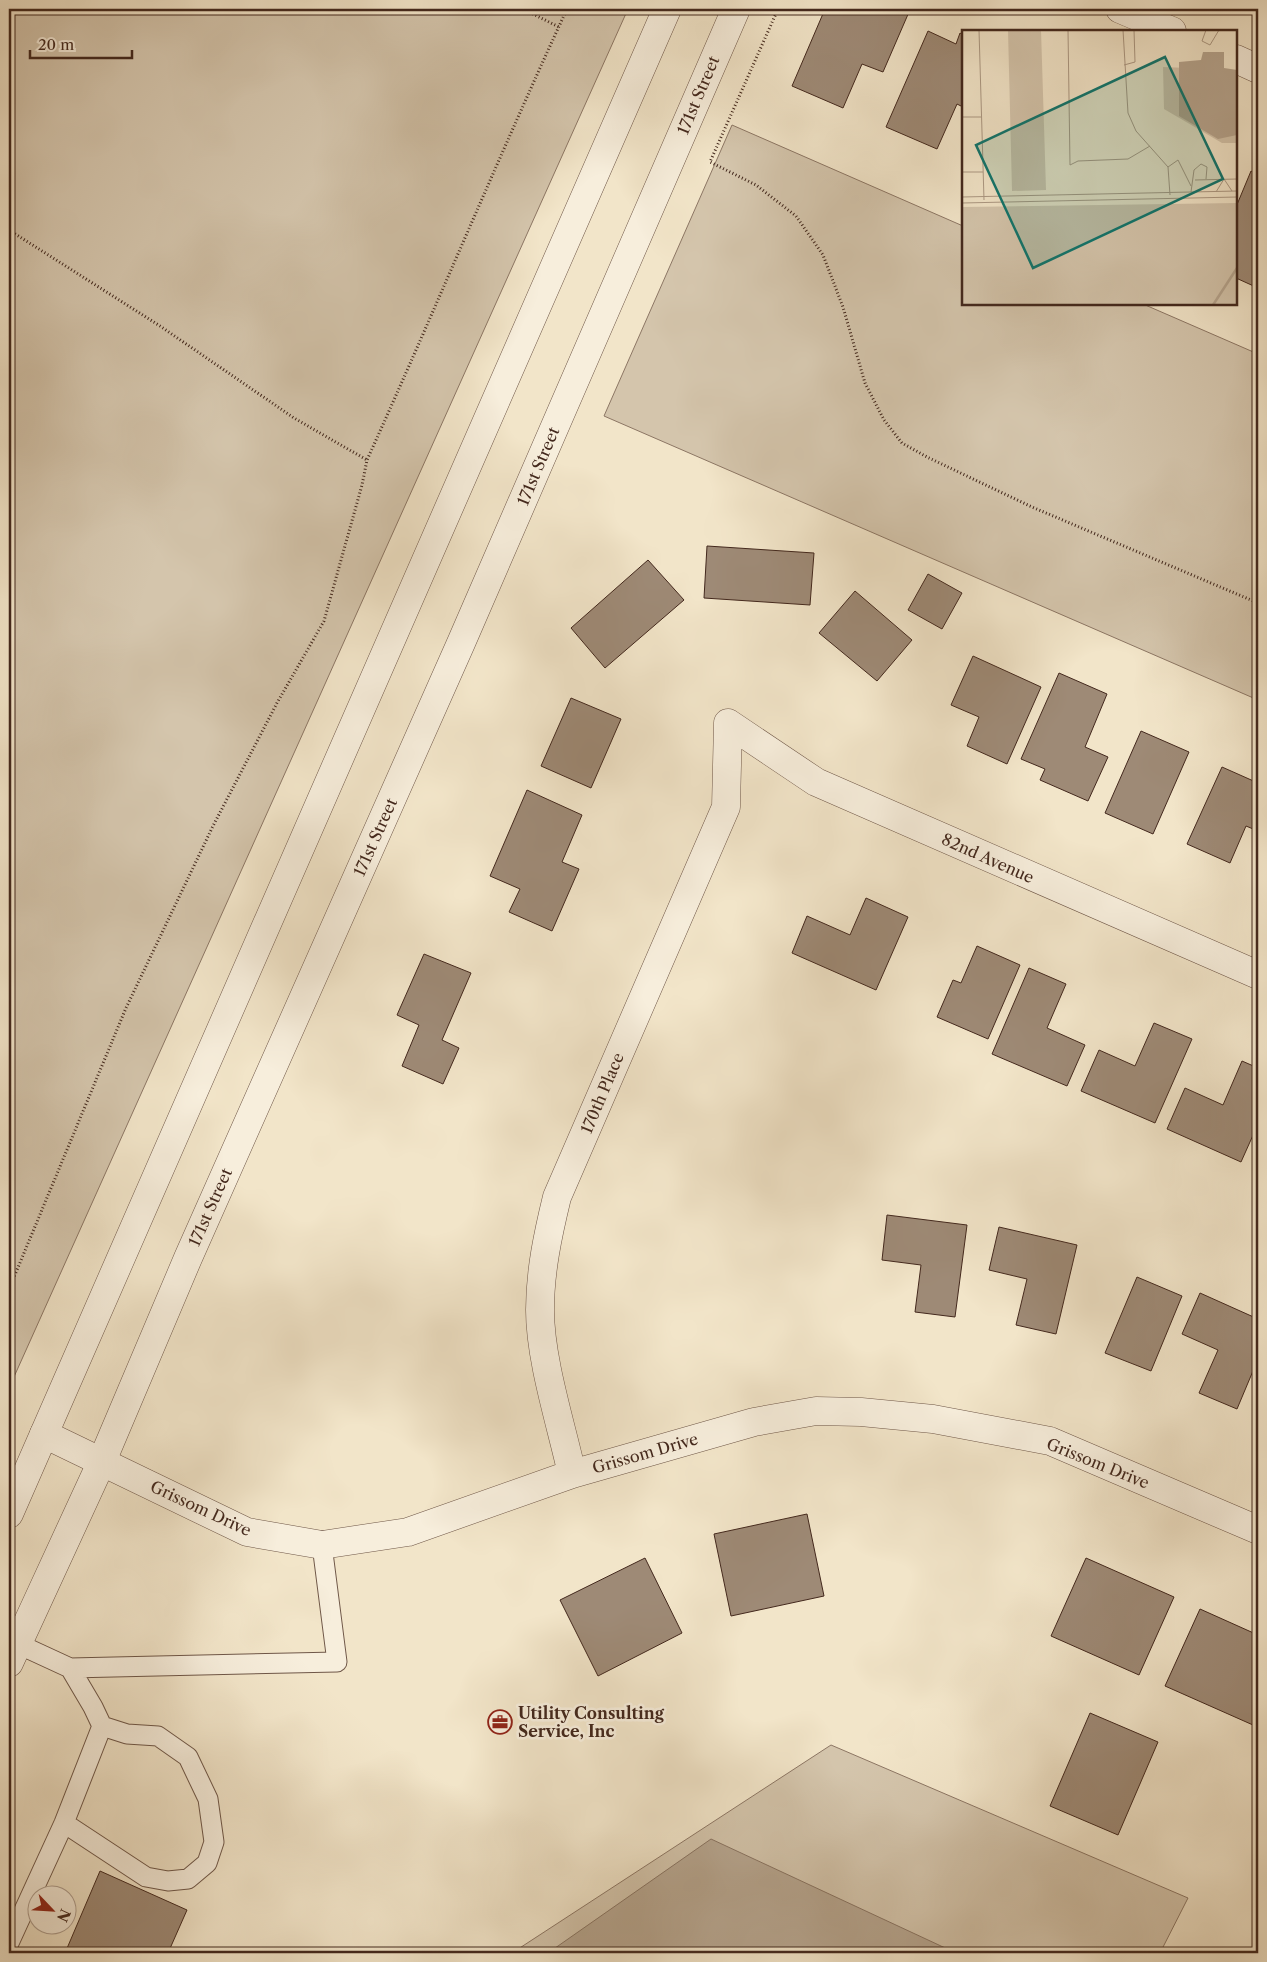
<svg xmlns="http://www.w3.org/2000/svg" width="1267" height="1962" font-family="'Libre Caslon Text',serif">
<style>
.green{fill:#d4c5ac;stroke:#8c7664}
.water{fill:#b6a58f;stroke:#887361}
.building{fill:#9e8a76;stroke:#43281d}
.lines{fill:none;stroke-linecap:round;stroke-linejoin:round}
.service-casing{stroke:#6f5748;stroke-width:21}
.minor-casing{stroke:#6f5748;stroke-width:29}
.tertiary-casing{stroke:#6f5748;stroke-width:29}
.path{stroke:#43281d;stroke-width:3;stroke-dasharray:1 2.5;stroke-linecap:butt}
.service{stroke:#f7eedc;stroke-width:19}
.minor{stroke:#f7eedc;stroke-width:28}
.tertiary{stroke:#f7eedc;stroke-width:28}
.labels{text-anchor:middle;stroke-width:5;stroke-linejoin:round;paint-order:stroke}
.street-label{font-size:16px;fill:#43281d;stroke:#f7eedc}
.poi-label{font-size:16px;font-weight:bold;fill:#43281d;stroke:#f7eedc;text-anchor:start}
.inset-river{fill:none;stroke:#b6a58f;stroke-width:2.5}
.inset-road{fill:none;stroke:#ac9984;stroke-width:1}
.view{fill:#0f766e;fill-opacity:0.15;stroke:#0f766e;stroke-width:2.5}
.inset-edge{fill:none;stroke:#43281d;stroke-width:2.5}
</style>
<rect width="100%" height="100%" fill="#f2e5c9"/>
<filter id="stains"><feTurbulence type="fractalNoise" baseFrequency=".004" numOctaves="4"/><feColorMatrix values="0 0 0 0 .2 0 0 0 0 .09 0 0 0 0 .02 0 0 0 .5 -.17"/></filter>
<radialGradient id="worn" r=".72"><stop offset=".6" stop-color="#630" stop-opacity="0"/><stop offset="1" stop-color="#630" stop-opacity=".3"/></radialGradient>
<path class="green" d="M9,9h619l-619,1379z
M732,125l231,101v78h180l115,50v346l-654,-284z
M831,1745l357,153 -28,55h-648z"/>
<path class="water" d="M711,1839l245,114h-408z"/>
<path class="building" d="M825,9h77l7,3 -26,60 -21,-8 -19,44 -51,-22z
M928,31l28,13 4,-11 3,2v72l-6,-3 -20,45 -51,-22z
M1251,171l7,4v113l-22,-10v-71z
M707,546l107,7 -4,52 -106,-7z
M648,560l36,40 -79,68 -34,-40z
M928,574l34,19 -20,36 -34,-19z
M855,591l57,49 -35,41 -58,-48z
M973,656l68,31 -34,77 -40,-18 12,-29 -28,-12z
M1059,673l48,21 -22,53 23,10 -20,44 -48,-21 5,-11 -24,-10z
M571,698l50,21 -30,69 -50,-22z
M1141,731l48,21 -36,82 -48,-21z
M1222,767l36,16v48l-12,-5 -16,37 -43,-19z
M527,790l55,25 -20,47 17,7 -27,62 -43,-19 11,-23 -30,-13z
M866,898l42,19 -32,73 -84,-37 15,-37 43,19z
M977,946l43,19 -32,74 -51,-22 16,-37 8,3z
M424,954l47,19 -29,67 17,8 -16,36 -41,-18 17,-41 -22,-10z
M1029,968l37,16 -19,44 38,17 -18,41 -75,-32z
M1154,1023l38,16 -37,84 -74,-32 18,-41 36,16z
M1242,1061l16,7v56l-17,38 -74,-33 18,-41 38,17z
M887,1215l80,10 -12,92 -40,-5 6,-47 -39,-5z
M999,1227l78,18 -21,89 -40,-9 11,-46 -38,-9z
M1137,1277l45,19 -31,75 -46,-18z
M1200,1293l58,26v40l-21,50 -38,-16 19,-43 -36,-16z
M807,1514l17,82 -93,20 -17,-82z
M645,1558l37,75 -84,43 -38,-76z
M1086,1558l88,39 -35,78 -88,-39z
M1200,1609l58,26v79l-5,11 -88,-39z
M1090,1713l68,29 -40,93 -68,-29z
M1258,1847v11l-4,-1z
M100,1871l87,39 -19,43h-103z"/>
<g class="lines">
<g class="service-casing">
<path id="service" d="M70,1668l267,-6 -15,-117
M64,1823l82,54 22,4 20,-2 19,-16 7,-21 -6,-43 -20,-42 -30,-21 -31,-2 -25,-8
M9,1943l55,-120 38,-97 -9,-19 -23,-39 -52,-24"/>
</g>
<g class="minor-casing">
<path id="minor" d="M1120,9l52,22
M1236,59l22,10
M728,723l88,59 442,193
M44,1434l203,98 75,13 86,-13 164,-58 182,-52 62,-11 45,1 72,7 117,22 208,89
M572,1474c-11,-50 -32,-114 -32,-164 0,-39 8,-76 17,-113l169,-390 2,-84"/>
</g>
<g class="tertiary-casing">
<path id="tertiary" d="M9,1514l658,-1505
M9,1663l93,-202 86,-203 273,-615 275,-634"/>
</g>
<path class="path" d="M523,9l36,18
M778,9l-68,153 46,23 40,31 27,39 20,52 22,76 19,37 18,23 25,14 105,50 226,96
M9,230l151,96 134,92 73,42
M9,1289l117,-281 87,-182 64,-123 47,-82 38,-136 5,-25c68,-150 131,-302 200,-451"/>
<use href="#service" class="service"/>
<use href="#minor" class="minor"/>
<use href="#tertiary" class="tertiary"/>
</g>
<defs>
<g id="office-ring" transform="scale(1.25)"><circle r="9.5" fill="#f7eedc" stroke="#8f2418" stroke-width="1.5"/><path d="M-6-3h4V-5.5h4V-3h4V5H-6ZM-1-4.5V-3h2v-1.5ZM-6 0V1H6V0Z" fill="#8f2418"/></g>
</defs>
<g fill-rule="evenodd">
<use href="#office-ring" x="500" y="1722"/>
</g>
<g class="labels">
<g class="street-label">
<text transform="translate(698 95) rotate(-67)" y="6">171st Street</text>
<text transform="translate(538 466) rotate(-67)" y="6">171st Street</text>
<text transform="translate(375 837) rotate(-66)" y="6">171st Street</text>
<text transform="translate(988 858) rotate(24)" y="6">82nd Avenue</text>
<text transform="translate(602 1093) rotate(-67)" y="6">170th Place</text>
<text transform="translate(210 1207) rotate(-66)" y="6">171st Street</text>
<text transform="translate(645 1453) rotate(-16)" y="6">Grissom Drive</text>
<text transform="translate(1098 1463) rotate(22)" y="6">Grissom Drive</text>
<text transform="translate(201 1508) rotate(25)" y="6">Grissom Drive</text>
</g>
<g class="poi-label">
<text x="518" y="1719">Utility Consulting<tspan x="518" dy="18">Service, Inc</tspan></text>
</g>
</g>
<g transform="translate(962 30)">
<rect width="275" height="275" fill="#f2e5c9"/>
<path d="M46,0h33l5,160 -34,1zM201,37l74,3v73h-15l-58,-34zM275,173v102h-275v-98z" fill="#d4c5ac"/>
<path d="M241,22h21v16l13,2v65l-19,4 -39,-23v-54l22,-2z" fill="#b6a58f"/>
<path class="inset-river" d="M251,275l24,-37"/>
<path class="inset-road" d="M17,0l5,170M106,0l2,135M161,0l5,83 8,18 32,36 2,28M244,0l-4,11 8,4 9,-15M162,35l11,-3 -1,-32M0,87h20M108,135l8,-4 50,-2 22,-13M206,137l10,-7 13,26M0,142h21M233,150l42,-1M229,162l3,-22 7,-6 6,3 -1,12M254,162l8,-13 8,12M0,167l275,-6M0,173l275,-6"/>
<path class="view" d="M203,27l58,122 -190,89 -57,-123z"/>
<rect width="275" height="275" class="inset-edge"/>
</g>
<rect width="1267" height="1962" fill="none" stroke="#f2e5c9" stroke-width="30"/>
<rect x="10" y="10" width="1247" height="1942" fill="none" stroke="#43281d" stroke-width="2.5"/>
<rect x="15" y="15" width="1237" height="1932" fill="none" stroke="#43281d"/>
<g transform="translate(52 1910) rotate(115)"><circle r="24" fill="#f7eedc" stroke="#af9f90"/>
<path d="M0-4L9 19L0 12L-9 19Z" fill="#8f2418"/>
<text y="-8" font-size="14" font-weight="bold" text-anchor="middle" fill="#43281d">N</text>
</g>
<path d="M30 50v8h102v-8" fill="none" stroke="#43281d" stroke-width="2.5"/>
<text x="38" y="50" font-size="15" fill="#43281d" stroke="#f7eedc" stroke-width="4" paint-order="stroke">20 m</text>
<rect width="100%" height="100%" filter="url(#stains)"/>
<rect width="100%" height="100%" fill="url(#worn)"/>
</svg>
